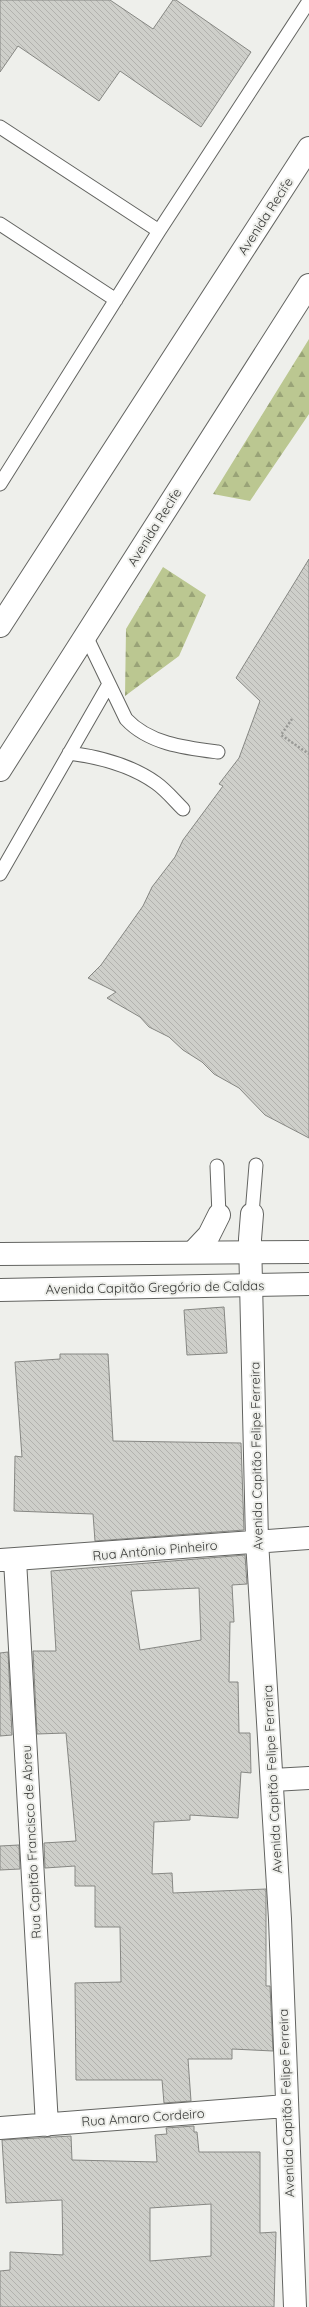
<svg xmlns="http://www.w3.org/2000/svg" width="309" height="2307" font-family="Quicksand,sans-serif">
<style>
.forest{fill:url(#forest-firs)}
.building{fill:url(#building-back-hatch);stroke:#868783;fill-rule:evenodd}
.lines{fill:none;stroke-linecap:round;stroke-linejoin:round}
.service-casing{stroke:#636461;stroke-width:15}
.minor-casing{stroke:#636461;stroke-width:24}
.secondary-casing{stroke:#636461;stroke-width:24}
.primary-casing{stroke:#636461;stroke-width:24}
.path{stroke:#989996;stroke-width:2.5;stroke-dasharray:2 2;stroke-linecap:butt}
.service{stroke:#fff;stroke-width:13}
.minor{stroke:#fff;stroke-width:22}
.secondary{stroke:#fff;stroke-width:22}
.primary{stroke:#fff;stroke-width:22}
.labels{text-anchor:middle;stroke-width:4;stroke-linejoin:round;paint-order:stroke}
.street-label{font-size:13px;fill:#383937;stroke:#eeefeb}
</style>
<defs>
<pattern id="forest-firs" width="22" height="20" patternUnits="userSpaceOnUse"><rect width="22" height="20" fill="#bbc791"/><path d="M5 1l3.5 6h-7zM16 11l3.5 6h-7z" fill="#99a377"/></pattern>
<pattern id="building-back-hatch" width="6" height="6" patternUnits="userSpaceOnUse"><rect width="6" height="6" fill="#cecfca"/><path d="M-1 5l2 2M0 0l6 6M5-1l2 2" fill="none" stroke="#b2b2ae"/></pattern>
</defs>
<rect width="100%" height="100%" fill="#eeefeb"/>
<path class="forest" d="M309,339v75l-59,87 -37,-7z
M163,567l43,28 -27,61 -54,40 1,-67z"/>
<path class="building" d="M0,0h110l43,29 20,-29h3l75,52 -50,75 -81,-56 -21,30 -81,-55 -18,26z
M309,559v579l-44,-23 -26,-27 -25,-14 -12,-12 -19,-12 -14,-13 -20,-10 -9,-10 -33,-19 9,-6 -28,-14 13,-13 42,-59 9,-19 23,-30 8,-17 40,-54 -4,-2 20,-26 21,-57 -24,-23z
M224,1307l3,46 -40,2 -3,-45z
M60,1354h48l5,87 128,2 3,87 -149,11 -2,-27 -79,-3 1,-55 7,1 -7,-95 45,-3z
M245,1555l2,29 -15,1 2,37h-4l-1,60h9l1,51h11l1,40 -10,-1 -3,46 -48,-3v5l-36,2 -2,52 20,-1 1,20 93,-4v97h4l3,65 -41,-2v10h-44l3,42 -27,2 -2,-23h-86l-1,-97 46,-1 -1,-55h-25v-41h-20v-20l-30,2 -1,-25 32,-2 -10,-108 -29,1 -4,-83h23l-5,-80zM199,1588l2,52 -61,10 -9,-59z
M8,1652l4,83 -12,1v-83z
M19,1845l1,24 -20,1v-24z
M194,2126v6h3l2,20h61v81l16,-1 -2,75h-274v-36l10,-1v-18l53,3 -1,-55 -56,3 -4,-63 69,-4 1,24 85,2 -2,-27 12,-1 -1,-6zM211,2204v52l-61,5v-53z"/>
<g class="lines">
<g class="service-casing">
<path id="service" d="M0,127l159,104
M0,224l116,76
M0,484l159,-253 150,-230
M86,636l40,83c23,25 60,29 92,33
M69,753c30,4 62,12 87,30 10,7 18,17 27,26
M0,874l109,-190
M217,1166l2,49
M252,1214l4,-49"/>
</g>
<g class="minor-casing">
<path id="minor" d="M252,1214l-2,25 7,302 23,378 15,388
M193,1252l16,-17 10,-20
M1,1560l308,-22
M15,1560l32,565
M273,1780l36,-2
M0,2128l286,-22"/>
</g>
<g class="secondary-casing">
<path id="secondary" d="M0,1254l309,-2
M0,1290l309,-6"/>
</g>
<g class="primary-casing">
<path id="primary" d="M0,626l309,-478
M0,770l309,-485"/>
</g>
<path class="path" d="M292,719l-11,16 28,19"/>
<use href="#service" class="service"/>
<use href="#minor" class="minor"/>
<use href="#secondary" class="secondary"/>
<use href="#primary" class="primary"/>
</g>
<g class="labels">
<g class="street-label">
<text transform="translate(265 216) rotate(-57)" y="5">Avenida Recife</text>
<text transform="translate(154 527) rotate(-58)" y="5">Avenida Recife</text>
<text transform="translate(155 1287) rotate(-1)" y="5">Avenida Capitão Gregório de Caldas</text>
<text transform="translate(256 1456) rotate(-91)" y="5">Avenida Capitão Felipe Ferreira</text>
<text transform="translate(155 1550) rotate(-5)" y="5">Rua Antônio Pinheiro</text>
<text transform="translate(272 1779) rotate(-93)" y="5">Avenida Capitão Felipe Ferreira</text>
<text transform="translate(31 1842) rotate(-93)" y="5">Rua Capitão Francisco de Abreu</text>
<text transform="translate(286 2103) rotate(-92)" y="5">Avenida Capitão Felipe Ferreira</text>
<text transform="translate(143 2117) rotate(-4)" y="5">Rua Amaro Cordeiro</text>
</g>
</g>
</svg>
